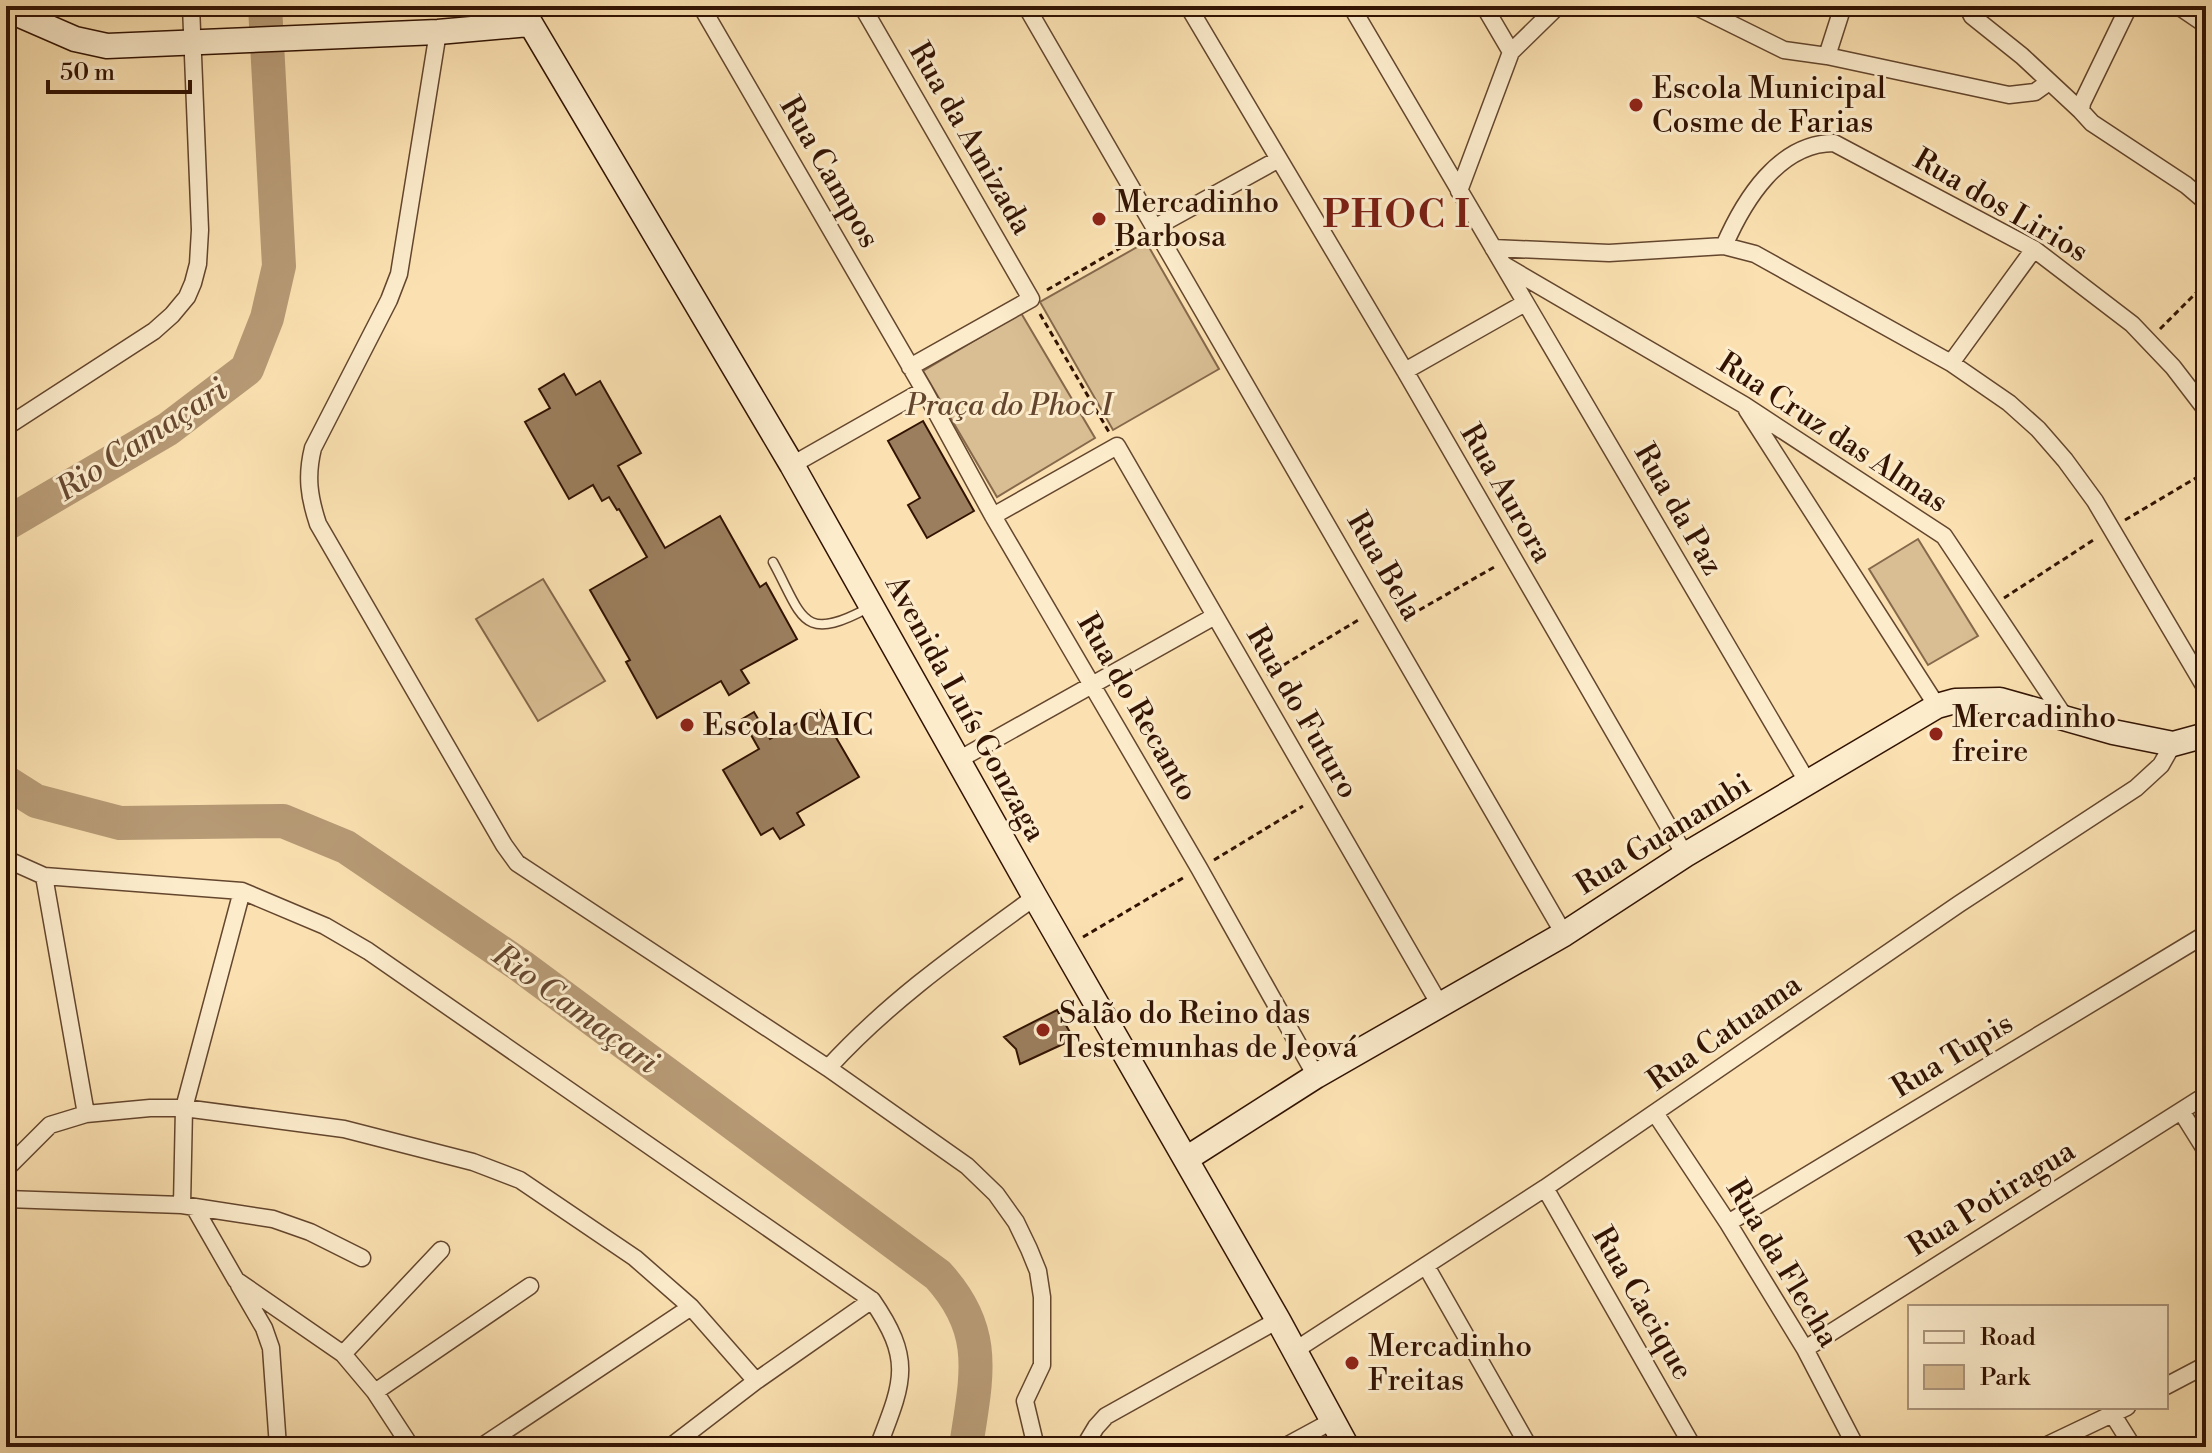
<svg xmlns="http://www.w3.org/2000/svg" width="2212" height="1453" font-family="'Libre Bodoni',serif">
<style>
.green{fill:#d9be93;stroke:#86684b;stroke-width:2}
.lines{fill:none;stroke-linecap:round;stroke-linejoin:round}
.river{stroke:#b79b76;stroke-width:34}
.building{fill:#9b7e5d;stroke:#321303;stroke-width:2}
.lane-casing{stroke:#64462e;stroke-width:11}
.street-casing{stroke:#64462e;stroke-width:19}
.secondary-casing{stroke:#321303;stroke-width:27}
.path{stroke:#321303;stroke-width:3;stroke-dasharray:6 4;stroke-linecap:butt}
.lane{stroke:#fceccc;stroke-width:8}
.street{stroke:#fceccc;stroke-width:16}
.secondary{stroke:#fceccc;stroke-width:24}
.poi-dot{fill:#8f2418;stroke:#fceccc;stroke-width:3}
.labels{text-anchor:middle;stroke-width:6;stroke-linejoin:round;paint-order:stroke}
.poi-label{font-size:30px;fill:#321303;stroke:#fceccc;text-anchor:start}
.street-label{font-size:30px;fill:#321303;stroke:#fceccc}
.park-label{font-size:30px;font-style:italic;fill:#64462e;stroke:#fceccc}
.water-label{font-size:32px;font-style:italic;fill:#674931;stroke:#fceccc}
.district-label{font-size:38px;font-weight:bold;letter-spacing:2px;fill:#7a1f14;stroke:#fceccc}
</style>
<rect width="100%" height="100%" fill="#fbe1b1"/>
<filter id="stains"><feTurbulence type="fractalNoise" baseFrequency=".0025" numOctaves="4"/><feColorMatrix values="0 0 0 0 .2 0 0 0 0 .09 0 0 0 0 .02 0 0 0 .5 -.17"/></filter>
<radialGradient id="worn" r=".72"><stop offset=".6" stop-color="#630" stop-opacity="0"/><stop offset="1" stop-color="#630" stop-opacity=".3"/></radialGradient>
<path class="green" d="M1146,242l73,127 -106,61 -73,-128z
M1021,313l74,125 -98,59 -74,-126z
M1918,539l60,97 -50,29 -59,-96z
M543,579l62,102 -67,40 -62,-102z"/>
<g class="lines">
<path class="river" d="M6,524l162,-95 79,-60 20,-51 12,-52 -14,-260
M6,782l30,19 84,22 163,-2 63,26 175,119 417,309c52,57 38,102 28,172"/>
</g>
<path class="building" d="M564,374l12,21 24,-14 41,72 -23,13 47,82 55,-32 40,71 6,-4 31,56 -56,31 8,13 -20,12 -8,-14 -64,37 -31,-56 4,-2 -40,-70 57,-33 -28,-48 -2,1 -8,-13 -7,4 -9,-16 -24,14 -44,-77 25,-14 -11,-19z
M923,421l51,90 -47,27 -19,-33 12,-7 -32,-57z
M820,710l39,67 -62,36 7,12 -24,14 -7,-11 -12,7 -38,-65 36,-21 -17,-30 12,-7 16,27z
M1057,1010l17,29 -54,25 -4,-15 -12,-12z"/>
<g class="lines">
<g class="lane-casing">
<path id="lane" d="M773,562c30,55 28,82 95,46"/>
</g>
<g class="street-casing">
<path id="street" d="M701,6l223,384 69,126 206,352 117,208
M862,6l169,293 -121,68
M1026,6l538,928
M1188,6l217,365 280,484
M1351,6l457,777
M1484,6l27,46
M1695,6l89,44 43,6
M1843,6l-16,50 182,39 26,-3 14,-10
M1967,6l5,10 50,40 59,55
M2129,6l-47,97 -1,8 11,12 94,62 20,17
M2178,6l28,19
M438,32l-39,242 -10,26 -76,148c-7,28 -4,49 5,76l186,321 13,18 311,205 139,98 29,28 20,28 13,27 9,22 4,26v68l-17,36 11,46
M1459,191l52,-139 47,-46
M1154,228l125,-69
M1724,246c20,-46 55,-103 110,-103l200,106 98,75 41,43 33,43
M1493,248l116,5 115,-7 31,8 196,109 58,40 29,26 27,31 30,41 111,188
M1504,265l240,140 200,131 122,183
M1951,363l83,-114
M1405,371l120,-68
M1747,410l190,296
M6,427l148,-96 18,-16 15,-18 6,-14 5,-19 2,-34 -9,-224
M792,465l132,-75
M993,516l124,-70 323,559
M960,759l255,-143
M6,859l38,17 198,15 83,35 43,25 504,349c42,61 31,82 6,147
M44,876l42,238
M828,1068c61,-67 134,-118 207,-171
M2181,1111l25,40
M1655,1113l73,110 77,126 51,98
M6,1169l44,-44 36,-11 64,-6h34l160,21 129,33 47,18 115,78 56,49 65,74
M1545,1188l148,259
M6,1199l176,6 91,14 37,13 52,26
M182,1205l2,-97 58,-217
M194,1207l42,73 107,74 32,38 36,55
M1728,1223l478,-289
M1426,1266l103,181
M239,1285l25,43 7,20 7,99
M1805,1349l401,-254
M1294,1351l251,-163 414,-284 177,-116 25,-23 12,-21
M343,1354l98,-104
M2166,1386l40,-21
M375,1392l155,-106
M2113,1415l20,32
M481,1447l210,-140
M670,1447l86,-66 116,-81
M1084,1447l12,-20 10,-11 172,-96
M1284,1447l48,-26
M2043,1447l84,-40"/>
</g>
<g class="secondary-casing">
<path id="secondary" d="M520,6l272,459 243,432 243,423 69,127
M6,9l69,30 32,7 331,-14 91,-8
M1186,1159l130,-83 248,-142 121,-79 252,-149 18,-5 45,-1 113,32 60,12 33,-9"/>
</g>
<path class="path" d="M1047,290l94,-54
M1040,314l69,118
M2160,329l46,-46
M2125,520l81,-48
M2004,598l91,-59
M1402,620l94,-54
M1267,675l93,-56
M1214,860l89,-54
M1083,937l100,-59"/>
<use href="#lane" class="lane"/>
<use href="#street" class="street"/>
<use href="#secondary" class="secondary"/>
</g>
<g class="poi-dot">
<circle cx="1636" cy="105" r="8"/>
<circle cx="1099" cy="219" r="8"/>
<circle cx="687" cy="725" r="8"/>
<circle cx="1936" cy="734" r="8"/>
<circle cx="1043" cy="1030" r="8"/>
<circle cx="1352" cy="1363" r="8"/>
</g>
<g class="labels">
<g class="poi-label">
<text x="1652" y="98">Escola Municipal<tspan x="1652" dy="34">Cosme de Farias</tspan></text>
<text x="1115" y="212">Mercadinho<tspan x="1115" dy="34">Barbosa</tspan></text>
<text x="1952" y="727">Mercadinho<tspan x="1952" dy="34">freire</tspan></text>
<text x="703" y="735">Escola CAIC</text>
<text x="1059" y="1023">Salão do Reino das<tspan x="1059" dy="34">Testemunhas de Jeová</tspan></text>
<text x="1368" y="1356">Mercadinho<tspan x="1368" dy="34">Freitas</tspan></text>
</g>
<g class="street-label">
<text transform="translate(971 138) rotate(60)" y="10">Rua da Amizada</text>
<text transform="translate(830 172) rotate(60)" y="10">Rua Campos</text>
<text transform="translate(2001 205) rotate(30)" y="10">Rua dos Lirios</text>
<text transform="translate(1833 432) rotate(33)" y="10">Rua Cruz das Almas</text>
<text transform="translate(1507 493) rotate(60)" y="10">Rua Aurora</text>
<text transform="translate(1679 509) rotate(60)" y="10">Rua da Paz</text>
<text transform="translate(1385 566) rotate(60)" y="10">Rua Bela</text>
<text transform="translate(1138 707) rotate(60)" y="10">Rua do Recanto</text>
<text transform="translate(966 708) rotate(61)" y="10">Avenida Luís Gonzaga</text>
<text transform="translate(1303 712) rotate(60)" y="10">Rua do Futuro</text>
<text transform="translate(1663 834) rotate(-32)" y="10">Rua Guanambi</text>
<text transform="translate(1724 1032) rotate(-35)" y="10">Rua Catuama</text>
<text transform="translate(1952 1055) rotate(-31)" y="10">Rua Tupis</text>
<text transform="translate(1991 1198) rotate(-32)" y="10">Rua Potiragua</text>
<text transform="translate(1783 1263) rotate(59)" y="10">Rua da Flecha</text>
<text transform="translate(1643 1303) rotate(60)" y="10">Rua Cacique</text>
</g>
<g class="park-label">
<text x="1009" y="415">Praça do Phoc I</text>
</g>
<g class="water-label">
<text transform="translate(141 439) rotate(-33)" y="11">Rio Camaçari</text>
<text transform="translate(576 1008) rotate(36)" y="11">Rio Camaçari</text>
</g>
<g class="district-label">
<text x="1397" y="227">PHOC I</text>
</g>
</g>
<rect width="2212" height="1453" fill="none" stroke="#fbe1b1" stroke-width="32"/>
<rect x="8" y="8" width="2196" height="1437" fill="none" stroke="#321303" stroke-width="4"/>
<rect x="16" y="16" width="2180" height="1421" fill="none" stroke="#321303" stroke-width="2"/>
<rect x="1908" y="1305" width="260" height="104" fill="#fceccc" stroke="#ab957c" stroke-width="2"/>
<rect x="1924" y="1331" width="40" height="12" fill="#fceccc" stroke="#ab957c" stroke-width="2"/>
<text x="1980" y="1345" font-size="24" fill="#321303">Road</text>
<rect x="1924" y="1365" width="40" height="24" fill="#d9be93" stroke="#ab957c" stroke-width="2"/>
<text x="1980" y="1385" font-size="24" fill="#321303">Park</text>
<path d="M48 80v12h142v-12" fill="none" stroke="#321303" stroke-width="4"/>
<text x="60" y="80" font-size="24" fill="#321303" stroke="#fceccc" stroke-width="6" paint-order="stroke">50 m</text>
<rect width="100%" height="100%" filter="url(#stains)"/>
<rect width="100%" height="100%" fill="url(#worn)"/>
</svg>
